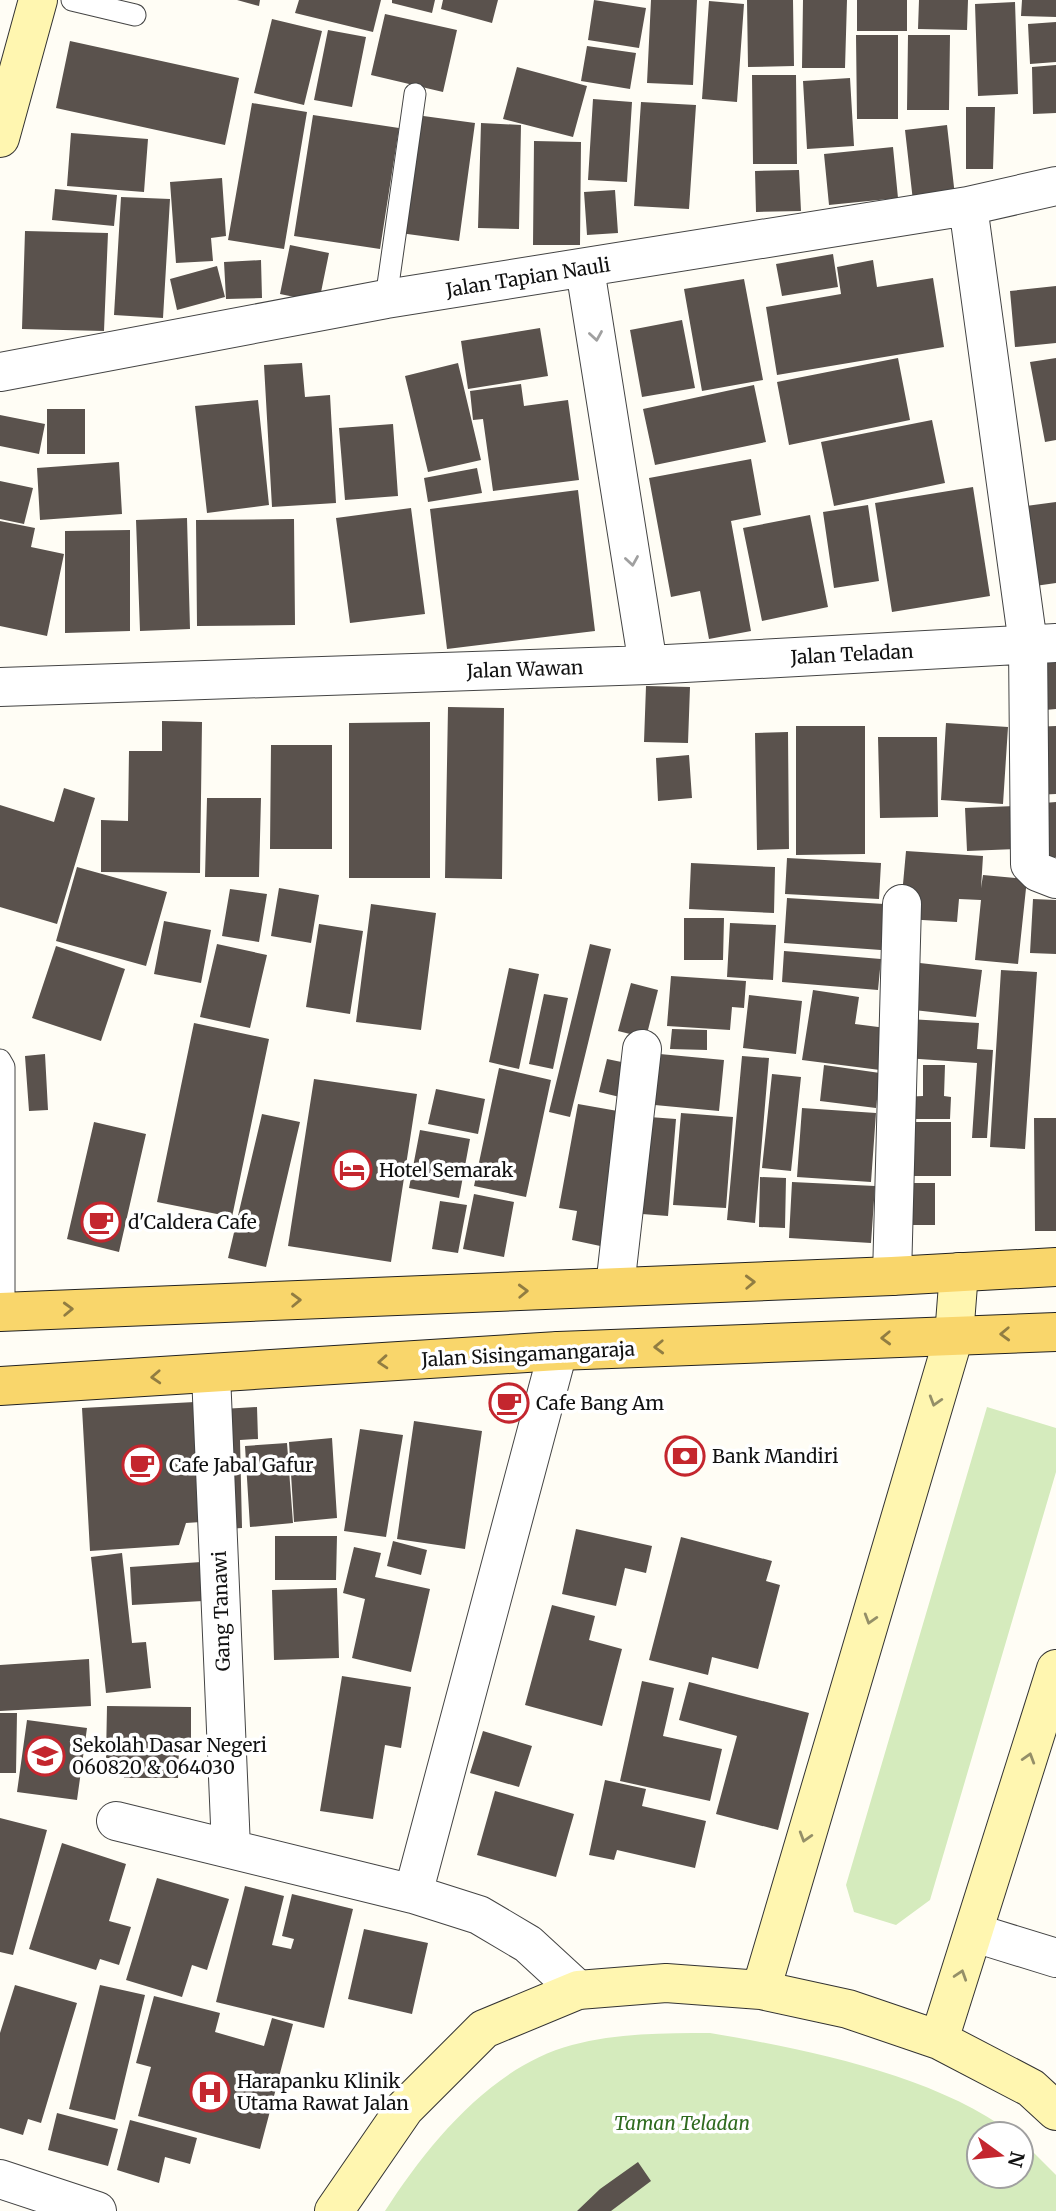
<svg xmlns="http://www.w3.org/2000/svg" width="1056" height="2211" font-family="Merriweather,serif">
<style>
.green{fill:#d5ebbd}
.building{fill:#5a524d}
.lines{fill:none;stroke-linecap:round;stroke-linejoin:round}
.lane-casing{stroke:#444;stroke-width:23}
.street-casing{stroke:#444;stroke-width:40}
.secondary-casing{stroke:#333;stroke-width:40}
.primary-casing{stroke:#222;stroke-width:40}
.lane{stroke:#fff;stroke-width:21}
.street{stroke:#fff;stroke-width:38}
.secondary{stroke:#fff6b0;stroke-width:38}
.primary{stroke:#f9d66b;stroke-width:38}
.oneway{stroke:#a0a0a0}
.oneway2{stroke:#917d42}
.oneway3{stroke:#948f68}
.labels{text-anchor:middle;stroke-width:7;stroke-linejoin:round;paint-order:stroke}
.street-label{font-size:19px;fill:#111;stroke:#fff}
.poi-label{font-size:19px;fill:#111;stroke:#fff;text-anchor:start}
.park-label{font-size:19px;font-style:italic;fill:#2f6b1f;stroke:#fff}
</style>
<rect width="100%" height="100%" fill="#fffdf5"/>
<path class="green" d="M987,1407l69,21v44l-126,428 -34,25 -42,-13 -8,-27z
M710,2033c95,16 225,42 303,101h-34v42h42v-36l35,35v36h-671c43,-67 107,-145 187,-166 45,-12 92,-12 138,-12z"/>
<path class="building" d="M237,0h23l-1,6z
M299,0h82l-8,32 -78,-19z
M392,0h43l-3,13 -40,-10z
M443,0h55l-6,23 -51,-14z
M594,0l52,8 -7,40 -51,-8z
M651,0h46l-4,85 -46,-2z
M747,0h46l1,66 -46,1z
M803,0h44l-2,68h-43z
M857,0h50v31h-50z
M919,0h49l-1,30 -49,-1z
M1022,0h34v17l-35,-1z
M709,1l35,3 -7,98 -35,-3z
M1015,2l3,92 -40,2 -3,-92z
M385,14l72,16 -14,62 -72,-17z
M272,19l50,12 -18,74 -50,-12z
M1056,22v40l-26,2 -2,-40z
M328,30l38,7 -14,70 -38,-7z
M856,35h42v84h-41z
M908,35h42l-1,75h-42z
M70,41l169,37 -14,67 -169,-37z
M587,46l49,7 -6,36 -49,-8z
M1056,65v48l-23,1 -1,-47z
M517,67l70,19 -14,51 -70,-18z
M752,75h44l1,89h-44z
M850,78l4,68 -47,3 -4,-68z
M593,99l39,3 -5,80 -39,-2z
M641,102l55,3 -7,104 -55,-3z
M252,103l55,9 -23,137 -56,-9z
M966,107h29l-2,62h-27z
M313,115l86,13 -19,121 -86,-13z
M416,115l59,8 -16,118 -59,-8z
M481,123l40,2 -2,104 -41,-1z
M947,125l8,71 -42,5 -8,-71z
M71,133l77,6 -4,53 -77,-6z
M534,141l47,1 -1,103h-47z
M893,147l5,51 -69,7 -5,-51z
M799,170l2,41 -45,1 -1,-41z
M222,178l4,58 -15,2 2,23 -37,2 -6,-81z
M55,189l62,6 -3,31 -62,-6z
M615,190l3,43 -31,2 -3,-43z
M121,197l49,2 -7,119 -49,-3z
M25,231l83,2 -4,98 -82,-2z
M290,245l39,8 -10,49 -39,-8z
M833,254l5,33 -56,9 -6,-32z
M261,260l1,38 -36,1 -2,-37z
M873,260l4,27 56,-9 11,69 -167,28 -11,-68 75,-13 -4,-27z
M217,266l8,31 -48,13 -7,-31z
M744,279l19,101 -61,11 -18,-102z
M1056,286v57l-41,4 -5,-56z
M682,320l13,68 -53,9 -12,-67z
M540,328l8,48 -80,13 -7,-48z
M898,358l12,62 -121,25 -12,-63z
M1056,358v82l-11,2 -15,-80z
M302,363l3,34 25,-2 6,108 -64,4 -8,-142z
M458,363l23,97 -53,12 -23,-96z
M521,384l3,22 44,-6 11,80 -86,11 -10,-72 -10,1 -3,-29z
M754,385l12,57 -111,23 -12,-56z
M258,400l11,105 -62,8 -12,-107z
M47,409h38v45h-38z
M0,415l45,9 -6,30 -39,-8z
M932,420l13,63 -111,23 -13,-64z
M393,424l5,72 -53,4 -6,-72z
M751,459l10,56 -30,6 20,110 -42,8 -9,-48 -29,6 -22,-119z
M119,462l3,52 -82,6 -3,-52z
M477,468l5,25 -54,9 -4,-24z
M0,481l33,7 -9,36 -24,-5z
M973,487l17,109 -98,16 -17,-109z
M578,490l17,141 -148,18 -17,-140z
M1056,502v81l-21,3 -9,-80z
M868,505l11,76 -45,7 -11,-76z
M411,508l14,106 -75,9 -14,-105z
M810,515l18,92 -66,14 -19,-93z
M187,518l3,111 -50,2 -4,-111z
M294,519l1,106 -98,1 -1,-106z
M0,521l35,7 -4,19 33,7 -17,82 -47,-10z
M130,530v101l-65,2v-102z
M1056,661v48l-22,2 -2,-49z
M646,686l44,1 -2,56 -44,-1z
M448,707l56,1 -2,171 -57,-1z
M162,721l40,1 -2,151 -99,-1v-52l27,1 1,-70h33z
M430,722v156h-81v-155z
M946,723l62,4 -5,77 -62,-4z
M796,726h69v128l-69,1z
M1056,726v68l-22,1 -3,-68z
M788,732l1,117 -32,1 -2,-117z
M878,737h59l1,80 -58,1z
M271,745h61v104h-62z
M689,755l3,43 -34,3 -2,-43z
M64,788l31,10 -38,126 -57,-17v-102l54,17z
M207,798h54l-2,79h-54z
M1056,802v55l-20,2 -4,-55z
M1015,806l1,43 -49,2 -2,-43z
M906,851l77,5 -2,32 2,-13 44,4 -9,85 -43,-4 6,-60 -22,-1 -2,23 -52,-3 -3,-24z
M787,858l94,5 -2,36 -94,-5z
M691,863l84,4 -1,46 -85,-4z
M77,867l90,25 -21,74 -90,-25z
M279,888l40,7 -8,48 -40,-7z
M230,889l37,5 -8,48 -37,-6z
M787,898l97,6 -3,46 -97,-7z
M1033,899l23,1v54l-26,-1z
M371,904l65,9 -15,117 -65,-8z
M684,918h40l-1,42h-39z
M164,921l47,9 -10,53 -47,-9z
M730,923l46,2 -3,55 -46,-3z
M319,924l44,7 -13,83 -44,-7z
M217,944l50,11 -17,73 -50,-11z
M590,944l21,5 -41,168 -21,-5z
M56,946l69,23 -24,72 -69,-23z
M784,951l97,8 -3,31 -96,-8z
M911,962l71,8 -6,47 -71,-8z
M509,968l30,6 -20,95 -30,-7z
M1001,970l36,2 -12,177 -35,-2z
M671,976l75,5 -2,27 -12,-1 -2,23 -63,-4z
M631,983l27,7 -12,48 -28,-7z
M813,990l46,7 -4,27 31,4 -6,42 -78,-10z
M544,994l24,4 -15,71 -24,-5z
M749,995l53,6 -6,53 -53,-6z
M908,1019l71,4 -2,26 16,1 -6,88h-15l5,-75 -72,-5z
M194,1023l75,16 -37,178 -75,-15z
M672,1029l35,1v20l-37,-1z
M649,1053l75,7 -5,51 -75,-7z
M45,1054l3,56 -19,1 -4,-55z
M742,1056l27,2 -14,165 -28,-3z
M607,1059l29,6 -8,34 -29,-7z
M824,1065l56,8 -4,35 -56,-7z
M923,1065h22l-1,31 7,1 -1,22h-47v-22l20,-1z
M499,1068l52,12 -25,117 -52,-11z
M772,1074l29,3 -10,94 -29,-3z
M314,1079l103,15 -26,168 -103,-16z
M436,1089l49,10 -7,35 -50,-10z
M578,1104l51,9 -24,134 -33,-7 5,-29 -18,-3z
M802,1108l74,5 -5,69 -74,-5z
M681,1113l52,4 -7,91 -53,-3z
M262,1114l38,8 -34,145 -38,-9z
M636,1116l40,3 -8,97 -39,-3z
M1034,1118h22v113h-21z
M94,1122l52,12 -27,118 -52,-13z
M899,1122h52v54h-51z
M420,1130l50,9 -11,59 -50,-10z
M760,1177l26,1 -1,50 -26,-1z
M792,1182l83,4 -4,57 -82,-5z
M899,1183h36v42h-36z
M474,1194l40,8 -10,55 -41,-8z
M440,1201l27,4 -9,48 -26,-4z
M498,1385l31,10 -9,26 -31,-11z
M195,1402l6,120 -15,1 -7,22 -89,6 -8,-143z
M257,1407l1,32 -18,1 2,88 -17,1 -3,-120z
M414,1421l68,10 -17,118 -68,-10z
M360,1429l43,6 -17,102 -42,-6z
M332,1438l5,80 -43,4 -5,-80z
M287,1443l6,80 -43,4 -5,-81z
M576,1529l76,17 -6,27 -21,-5 -9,38 -54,-12z
M275,1536h62l-1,44h-61z
M681,1537l91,24 -6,20 14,4 -22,84 -46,-12 -4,18 -59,-15z
M393,1541l34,9 -6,25 -34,-9z
M354,1547l27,6 -6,24 55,12 -19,83 -59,-14 13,-59 -22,-6z
M122,1553l10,90 14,-1 5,46 -45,5 -15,-136z
M201,1562l2,39 -71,4 -2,-38z
M337,1588l2,70 -65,2 -2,-70z
M552,1605l43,11 -6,24 33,9 -20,77 -77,-21z
M89,1659l2,47 -91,5v-46z
M342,1676l69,11 -10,61 -16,-3 -12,74 -53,-8z
M642,1681l32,7 -11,48 59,13 -12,52 -90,-20z
M689,1682l120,31 -31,117 -62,-16 21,-78 -58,-16z
M107,1706l84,1v41h-12l-1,30h-54v-19l-18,-1z
M0,1713h17l-1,60h-16z
M27,1720l60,8 -10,72 -60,-8z
M483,1731l49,15 -13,41 -49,-14z
M605,1780l41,9 -4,17 64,15 -11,47 -78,-18 -3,10 -25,-5z
M495,1791l79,23 -18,63 -79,-22z
M0,1818l47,12 -34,125 -13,-3z
M62,1843l64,21 -17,57 22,6 -12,38 -19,-6 -4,11 -67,-21z
M157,1878l72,21 -22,71 -15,-5 -10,32 -56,-17z
M245,1886l39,10 -12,49 19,4 3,-10 -12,-3 10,-42 61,15 -29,119 -108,-26z
M364,1929l64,14 -16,71 -64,-15z
M15,1985l62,18 -36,120 -13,-4 -5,16 -23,-7v-95z
M100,1985l45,10 -30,125 -46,-11z
M154,1996l66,17 -5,19 49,14 8,-28 21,6 -33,125 -122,-33 13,-49 -15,-4z
M57,2113l61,16 -10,37 -60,-16z
M130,2120l67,18 -7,26 -25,-7 -6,26 -42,-13z
M638,2162l13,19 -40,30h-34l23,-22z"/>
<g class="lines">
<g class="lane-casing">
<path id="lane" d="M72,0l63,15
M386,299l29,-205
M0,1060l4,7v245"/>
</g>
<g class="street-casing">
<path id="street" d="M968,206l60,438 2,220 8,8 18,7
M585,269l63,396
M0,372l386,-73 582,-93 88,-20
M0,687l648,-22 408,-22
M892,1276l10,-372
M615,1287l27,-238
M211,1374l20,474
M116,1821l297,73 66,21 49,29 50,46
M413,1894l145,-543
M975,1933l81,25
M0,2179l97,32"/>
</g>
<g class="secondary-casing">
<path id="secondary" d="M0,138l38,-138
M761,1990l193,-654 5,-64
M939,2040l117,-371
M334,2211l71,-103 79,-79 94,-39 88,-7 95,7 87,19 91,31 92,48 25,23"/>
</g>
<g class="primary-casing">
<path id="primary" d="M0,1312l892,-36 164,-9
M0,1386l558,-35 498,-19"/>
</g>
<use href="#lane" class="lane"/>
<use href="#street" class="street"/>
<use href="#secondary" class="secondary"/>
<use href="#primary" class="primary"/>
</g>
<defs><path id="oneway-chevron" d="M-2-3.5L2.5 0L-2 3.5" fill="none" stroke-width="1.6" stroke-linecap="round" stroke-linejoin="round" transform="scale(1.75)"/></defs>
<g class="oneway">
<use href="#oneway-chevron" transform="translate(596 336) rotate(81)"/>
<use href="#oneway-chevron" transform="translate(632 561) rotate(81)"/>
</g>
<g class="oneway2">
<use href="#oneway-chevron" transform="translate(750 1282) rotate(-2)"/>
<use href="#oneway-chevron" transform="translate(523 1291) rotate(-2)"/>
<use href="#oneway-chevron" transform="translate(296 1300) rotate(-2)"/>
<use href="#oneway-chevron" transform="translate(68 1309) rotate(-2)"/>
<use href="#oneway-chevron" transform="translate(1005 1334) rotate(178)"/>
<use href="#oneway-chevron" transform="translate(886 1338) rotate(178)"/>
<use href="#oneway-chevron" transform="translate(659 1347) rotate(178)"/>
<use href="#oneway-chevron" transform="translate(383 1362) rotate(176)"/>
<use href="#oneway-chevron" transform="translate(156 1377) rotate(177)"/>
</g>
<g class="oneway3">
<use href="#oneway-chevron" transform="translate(935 1401) rotate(107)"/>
<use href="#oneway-chevron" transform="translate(870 1619) rotate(107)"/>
<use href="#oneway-chevron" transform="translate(1029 1758) rotate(-73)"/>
<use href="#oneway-chevron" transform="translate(805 1837) rotate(107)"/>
<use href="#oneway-chevron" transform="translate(961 1975) rotate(-72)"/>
</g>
<defs>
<g id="hotel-ring" transform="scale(2.0125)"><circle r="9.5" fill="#fff" stroke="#c4262e" stroke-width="1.5"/><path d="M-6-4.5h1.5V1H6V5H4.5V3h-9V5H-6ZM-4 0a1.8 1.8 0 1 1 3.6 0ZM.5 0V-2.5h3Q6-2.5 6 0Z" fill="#c4262e"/></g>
<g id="cafe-ring" transform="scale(2.0125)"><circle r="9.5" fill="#fff" stroke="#c4262e" stroke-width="1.5"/><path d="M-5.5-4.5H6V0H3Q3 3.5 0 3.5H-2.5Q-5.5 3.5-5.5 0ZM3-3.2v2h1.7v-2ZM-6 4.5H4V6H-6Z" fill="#c4262e"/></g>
<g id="bank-ring" transform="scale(2.0125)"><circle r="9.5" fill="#fff" stroke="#c4262e" stroke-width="1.5"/><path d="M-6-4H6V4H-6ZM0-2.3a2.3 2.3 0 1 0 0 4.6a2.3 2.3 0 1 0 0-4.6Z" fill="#c4262e"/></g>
<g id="school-ring" transform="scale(2.0125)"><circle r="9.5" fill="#fff" stroke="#c4262e" stroke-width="1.5"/><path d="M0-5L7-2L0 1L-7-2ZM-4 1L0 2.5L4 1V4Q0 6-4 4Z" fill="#c4262e"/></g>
<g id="hospital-ring" transform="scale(2.0125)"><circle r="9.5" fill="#fff" stroke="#c4262e" stroke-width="1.5"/><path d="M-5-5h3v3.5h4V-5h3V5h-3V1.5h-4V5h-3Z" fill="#c4262e"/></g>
</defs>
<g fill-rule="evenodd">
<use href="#hotel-ring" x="352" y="1170"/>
<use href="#cafe-ring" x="101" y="1222"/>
<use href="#cafe-ring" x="509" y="1403"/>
<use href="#bank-ring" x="685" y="1456"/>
<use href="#cafe-ring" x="142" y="1465"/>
<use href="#school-ring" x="45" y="1756"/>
<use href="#hospital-ring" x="210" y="2092"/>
</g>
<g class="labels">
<g class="street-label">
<text transform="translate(528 277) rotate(-9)" y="7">Jalan Tapian Nauli</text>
<text transform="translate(852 654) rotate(-3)" y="7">Jalan Teladan</text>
<text transform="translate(525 669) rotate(-2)" y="7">Jalan Wawan</text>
<text transform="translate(528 1354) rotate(-3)" y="7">Jalan Sisingamangaraja</text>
<text transform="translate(221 1611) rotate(-92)" y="7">Gang Tanawi</text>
</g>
<g class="poi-label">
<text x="379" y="1177">Hotel Semarak</text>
<text x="128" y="1229">d'Caldera Cafe</text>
<text x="536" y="1410">Cafe Bang Am</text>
<text x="712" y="1463">Bank Mandiri</text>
<text x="169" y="1472">Cafe Jabal Gafur</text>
<text x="72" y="1752">Sekolah Dasar Negeri<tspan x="72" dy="22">060820 &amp; 064030</tspan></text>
<text x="237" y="2088">Harapanku Klinik<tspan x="237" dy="22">Utama Rawat Jalan</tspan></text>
</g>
<g class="park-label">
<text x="682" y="2130">Taman Teladan</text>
</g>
</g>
<g transform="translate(1000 2155) rotate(105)"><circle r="33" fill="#ffffff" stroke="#a0a0a0" stroke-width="2"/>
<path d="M0-5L12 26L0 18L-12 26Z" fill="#c4262e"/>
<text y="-10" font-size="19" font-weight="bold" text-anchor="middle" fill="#111111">N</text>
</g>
</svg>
